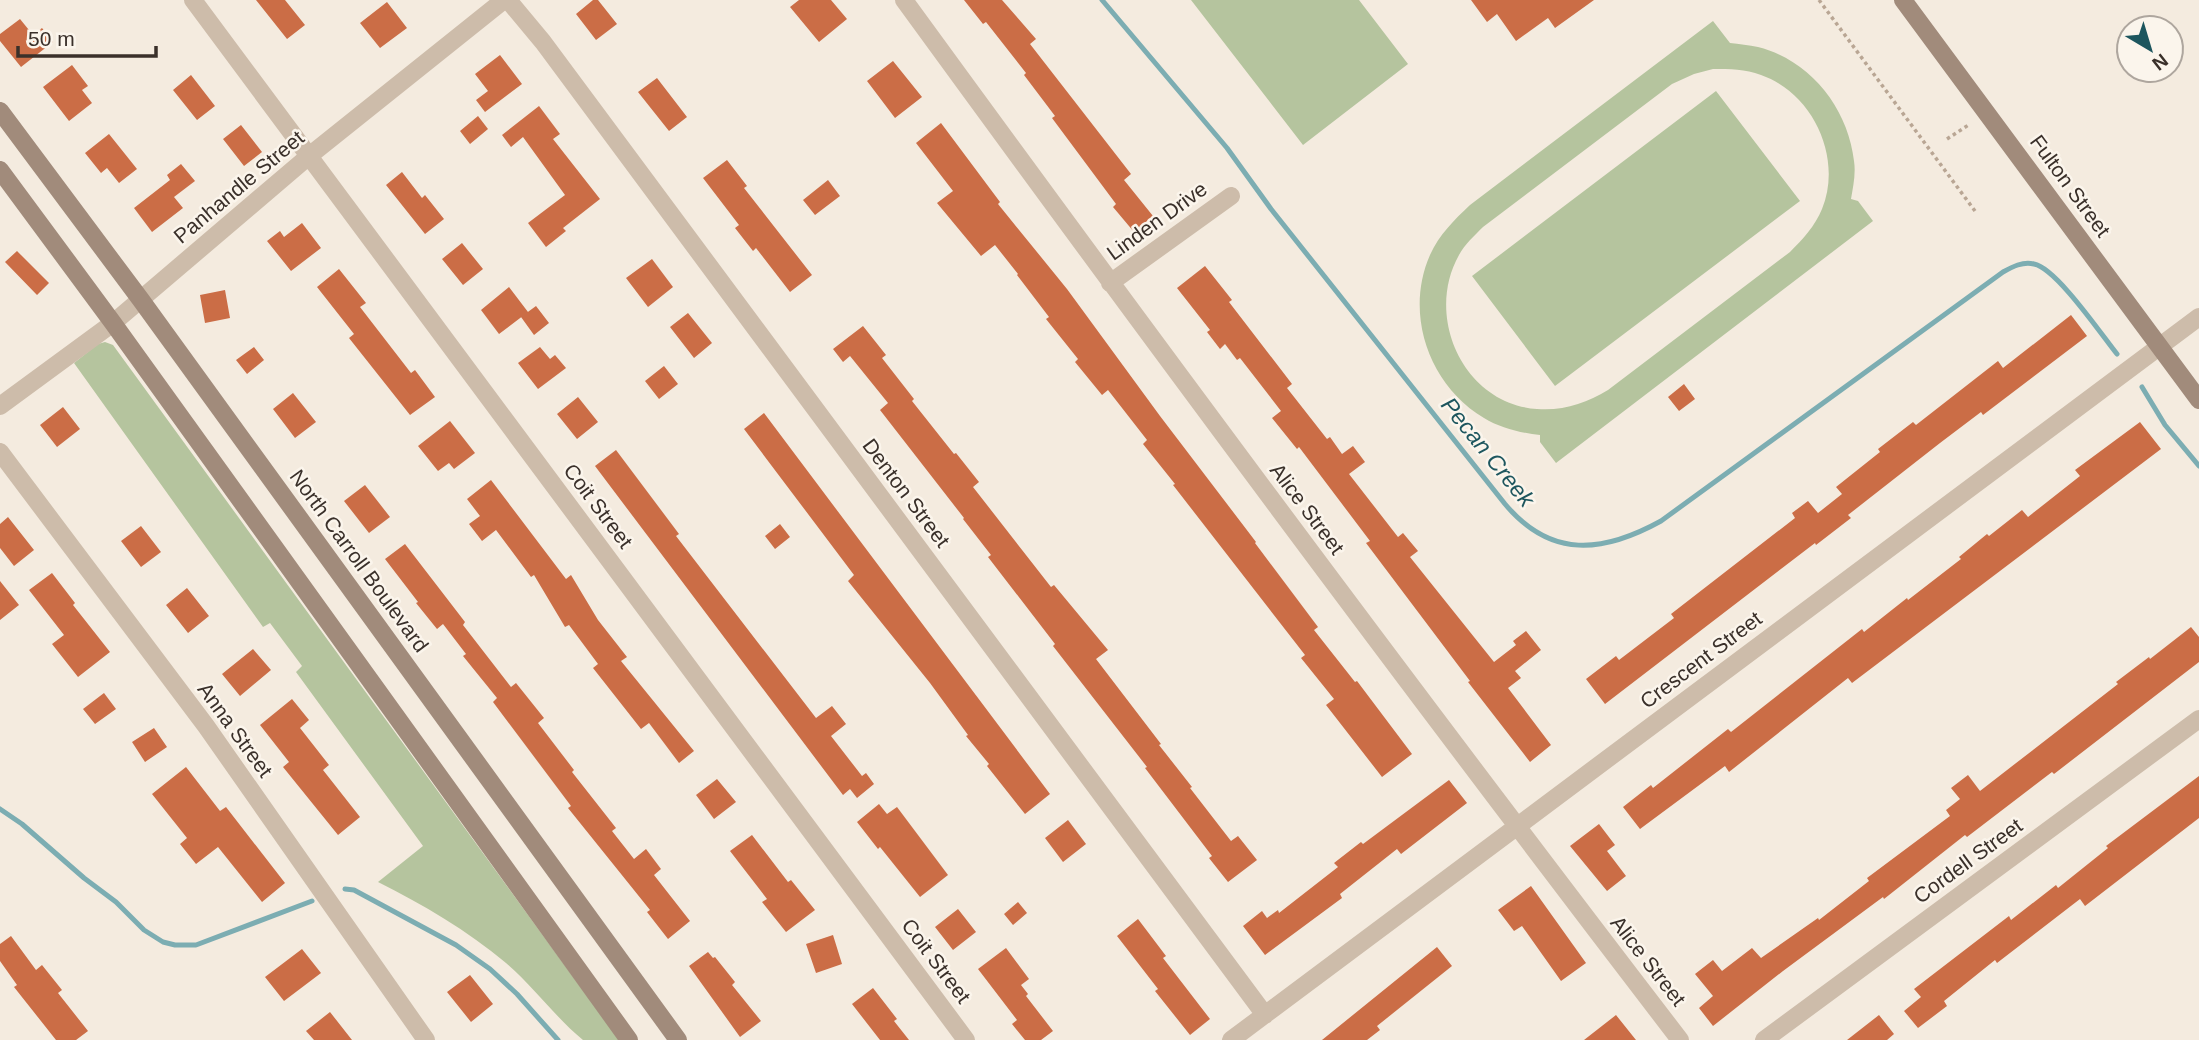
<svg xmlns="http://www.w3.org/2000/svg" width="2199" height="1040" font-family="Helvetica,sans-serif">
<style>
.green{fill:#b5c49e;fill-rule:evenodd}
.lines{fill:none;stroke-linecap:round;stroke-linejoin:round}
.stream{stroke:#7cadb2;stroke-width:5}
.building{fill:#cb6d46}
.path{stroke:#b9a694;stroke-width:3.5;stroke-dasharray:3.5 3.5;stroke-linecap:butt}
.street{stroke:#cdbcaa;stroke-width:18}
.secondary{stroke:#a18b7b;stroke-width:18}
.labels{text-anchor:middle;stroke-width:5;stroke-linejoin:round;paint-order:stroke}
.street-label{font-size:21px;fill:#3a302a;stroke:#fbf5ec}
.water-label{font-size:23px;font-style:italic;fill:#1d565e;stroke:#fbf5ec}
</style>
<rect width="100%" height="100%" fill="#f4ebdf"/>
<path class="green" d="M1191,0h168l49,64 -105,81z
M1713,21l17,22c9,1 19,2 28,4 52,13 90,61 96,114 2,13 -1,26 -3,38l7,2 15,20 -317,242 -16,-21v-7c-19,-2 -40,-7 -56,-17 -55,-33 -80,-104 -54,-163 9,-20 24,-35 40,-50zM1713,69c17,0 32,0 48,6 52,18 82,83 61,134 -7,17 -19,30 -32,43l-182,138c-22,13 -44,21 -71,19 -73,-5 -113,-92 -78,-154 6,-11 15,-19 24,-28l189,-143 22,-10z
M1716,91l84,110 -245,185 -83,-110z
M105,342l8,3 506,695h-36c-28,-23 -49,-53 -77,-77 -38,-32 -84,-59 -128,-81l45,-36 -127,-174 6,-6 -32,-43 -7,4 -189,-264 24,-19z"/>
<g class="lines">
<path class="stream" d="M1102,0l125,148 44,61 234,295c46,55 98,49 156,17l342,-249c9,-5 20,-11 31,-8 22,4 67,70 83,90
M2142,387l23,38 34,41
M0,809l22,15 62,54 32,24 28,28 19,12 12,3h21l116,-44
M345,889l9,1 102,55 34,24 27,25 41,46"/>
</g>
<path class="building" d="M256,0h29l20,25 -18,14z
M593,0h5l19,24 -21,16 -20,-26z
M799,0h32l16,19 -28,23 -29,-35z
M964,0h38l34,39 -6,5 101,130 -7,6 29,36 -19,16 -21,-25 3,-3 -64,-86 3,-2 -31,-41 2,-2 -40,-51 -3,2z
M1471,0h123l-39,28 -7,-10 -32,23 -19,-27 -10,8z
M387,2l20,26 -27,20 -20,-25z
M20,19l13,16 9,-7 11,14 -32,25 -21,-26v-7z
M500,55l22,29 -37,28 -9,-12 12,-9 -13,-17z
M893,61l29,36 -27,21 -28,-37z
M72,65l16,21 -6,4 10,13 -23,18 -26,-34z
M191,75l24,31 -18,14 -24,-30z
M657,78l30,39 -18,14 -31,-39z
M539,106l21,28 -7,5 47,60 -37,29 3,3 -20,16 -18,-24 37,-28 -42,-58 -12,10 -9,-12z
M478,116l10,13 -18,15 -10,-13z
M941,123l59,79 -2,2 69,85 93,127 96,126 -1,1 63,84 -4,3 41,52 2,-1 55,73 -30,23 -56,-72 8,-6 -33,-41 4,-3 -132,-170 2,-1 -32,-40 4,-4 -39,-50 -6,5 -27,-33 3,-3 -32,-40 3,-2 -32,-42 1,-1 -23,-29 -14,11 -44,-53 16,-12 -37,-48z
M241,125l21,27 -18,14 -21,-27z
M109,134l28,35 -18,14 -12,-15 -6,5 -16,-20z
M727,160l20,26 -3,2 68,87 -22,17 -34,-44 -3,3 -18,-23 4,-3 -36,-47z
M181,164l14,17 -21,16 9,11 -31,24 -18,-24 36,-28 -3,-5z
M402,172l20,26 3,-3 19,24 -19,15 -39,-49z
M828,180l12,16 -25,19 -12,-15z
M302,223l19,25 -30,23 -24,-30 13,-10 4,6z
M462,243l21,26 -20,16 -21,-26z
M17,251l32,32 -12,12 -32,-33z
M652,259l21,28 -25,20 -22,-29z
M1205,266l27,34 -3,2 63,82 -5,4 40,51 3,-2 12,17 11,-8 12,16 -16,12 49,63 5,-4 15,18 -8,6 84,105 22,-17 -3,-4 13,-10 15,19 -26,21 6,7 -13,10 43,57 -21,17 -62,-80 2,-1 -104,-138 4,-2 -71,-94 -2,2 -25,-31 9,-7 -41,-53 -3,2 -12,-16 -5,5 -13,-17 3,-2 -33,-42z
M339,269l27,34 -6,4 51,66 4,-3 20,27 -25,18 -61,-77 5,-4 -37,-47z
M509,287l19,25 -29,22 -18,-24z
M225,290l5,28 -25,5 -5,-28z
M536,306l13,17 -15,12 -13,-18z
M688,313l24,30 -18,15 -24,-31z
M2071,315l16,21 -104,79 -2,-3 -41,31 -92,72 3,3 -35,27 -1,-2 -210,161 -19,-25 30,-23 3,4 55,-42 -3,-4 124,-96 -3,-5 16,-12 10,12 24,-19 -6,-7 44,-35 -2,-3 35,-27 3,3 82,-64 5,7z
M863,326l23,29 -4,3 32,41 -2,2 42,53 2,-1 23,29 -6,5 78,100 3,-2 54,65 -12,9 65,85 -2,1 33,42 -2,1 41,53 7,-5 19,24 -29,22 -19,-24 3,-2 -67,-88 2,-1 -94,-121 2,-2 -67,-87 3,-2 -28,-36 1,-1 -84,-108 8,-7 -38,-47 -7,6 -10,-13z
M254,347l10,13 -17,14 -11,-14z
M540,347l10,12 5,-4 11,13 -28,21 -20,-26z
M664,366l14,18 -19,15 -14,-18z
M1684,384l11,15 -16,12 -11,-14z
M293,393l23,29 -21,16 -22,-29z
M578,397l20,25 -21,17 -20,-25z
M63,407l17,22 -23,18 -17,-22z
M764,413l286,381 -25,20 -38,-48 2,-2 -23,-28 2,-1 -38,-52 -82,-102 6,-6 -110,-146z
M450,421l25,32 -21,16 -5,-6 -11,8 -20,-25z
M2140,422l21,27 -309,234 -4,-5 -119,94 -4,-6 -85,63 -17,-22 28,-22 2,3 75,-59 3,3 131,-103 2,3 43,-34 1,2 53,-41 -2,-2 28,-23 2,2 33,-26 6,7 52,-41 -5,-6z
M616,450l63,84 -3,2 140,182 16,-12 14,18 -15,12 31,40 4,-3 8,11 -17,14 -7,-9 -7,6 -248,-329z
M491,480l75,99 5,-4 27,45 29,37 -6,4 73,90 -15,12 -30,-40 -8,6 -48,-61 5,-4 -29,-39 -4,2 -31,-52 -3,2 -35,-47 -14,11 -13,-17 11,-8 -13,-17z
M365,485l25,32 -21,16 -25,-32z
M8,517l26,33 -20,16 -14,-18v-24z
M780,524l10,13 -15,12 -10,-13z
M141,526l20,26 -20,15 -20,-26z
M405,544l60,78 -2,3 48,62 5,-4 28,35 -6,5 36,47 -2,2 44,56 -4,3 22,28 12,-10 15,20 -7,6 36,46 -22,18 -21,-27 3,-2 -82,-102 3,-2 -78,-104 4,-4 -34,-42 3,-2 -23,-30 -6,5 -21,-26 2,-1 -33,-43z
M52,573l23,30 -2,2 37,47 -32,25 -26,-33 12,-9 -35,-45z
M0,581l19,24 -19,15z
M187,588l22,28 -21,17 -22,-28z
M2191,627l8,10v25l-145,112 -2,-2 -85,65 -2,-2 -81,64 -1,-2 -100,74 -70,55 -14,-18 14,-12 -18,-22 18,-14 9,11 30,-23 9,10 57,-40 1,2 50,-39 -2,-3 83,-62 -4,-6 14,-11 -9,-11 17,-13 12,16 138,-107 -2,-2 33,-25 1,2z
M253,649l18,21 -31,26 -18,-22z
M104,693l12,16 -21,15 -12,-15z
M292,699l17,21 -9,8 29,37 -6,5 37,47 -22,18 -55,-68 6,-5 -29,-37z
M154,728l13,19 -22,15 -13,-20z
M186,767l34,44 6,-4 59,76 -23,19 -44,-55 -22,17 -16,-20 7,-6 -35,-44z
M2199,776v42l-114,88 -5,-7 -83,64 -2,-3 -51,41 3,5 -29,22 -14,-17 17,-14 -7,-8 95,-73 2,4 45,-35 2,3 50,-40 -2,-2z
M717,779l19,23 -22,17 -18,-24z
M1449,780l18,23 -66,51 -4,-5 -57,45 2,4 -77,57 -22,-29 19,-15 5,7 11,-8 1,3 59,-46 -4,-4 27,-21 2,2z
M879,804l8,10 10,-7 51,68 -28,22 -40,-50 -2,2 -21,-27z
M1068,820l18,24 -23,18 -18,-24z
M1599,824l16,21 -8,6 19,25 -19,15 -37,-45z
M752,835l36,47 3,-2 24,30 -29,22 -24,-30 5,-3 -37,-48z
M1531,886l55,77 -25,18 -39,-55 -8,5 -16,-21z
M1018,902l9,11 -14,12 -9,-11z
M958,909l18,23 -23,18 -18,-23z
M1138,919l28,37 -3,2 47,61 -20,16 -35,-44 3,-2 -41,-53z
M833,935l9,29 -26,9 -10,-29z
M11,936l25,34 6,-5 20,25 -4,3 30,38 -12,9h-20l-42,-53 3,-2 -17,-24v-17z
M1437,947l15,19 -75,60 3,4 -13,10h-45z
M1006,948l23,31 -8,6 7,9 -2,2 27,35 -12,9h-16l-13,-16 5,-4 -39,-51z
M302,949l19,24 -37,28 -19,-24z
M708,952l5,6 2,-1 20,25 -3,3 29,36 -21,16 -51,-71z
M470,975l23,29 -22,18 -24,-30z
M873,988l24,31 -3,2 15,19h-29l-28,-36z
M330,1012l22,28h-38l-8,-9z
M1616,1015l20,25h-52z
M1879,1015l15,19 -7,6h-40z"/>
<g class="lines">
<path class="path" d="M1819,0l156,211
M1947,139l23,-15"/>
<path class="street" d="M193,0l773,1040
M508,0l35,42 722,973
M904,0c255,350 513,697 776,1040
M1110,283l121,-87
M0,406l113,-83 196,-167 195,-156
M0,452l206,274 220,314
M1231,1040l968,-723
M1764,1040l435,-321"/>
<path class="secondary" d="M1903,0l296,400
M0,111l141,189 537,740
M0,170l113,153 516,717"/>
</g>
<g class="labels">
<g class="street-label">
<text transform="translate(2070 186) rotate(54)" y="7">Fulton Street</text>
<text transform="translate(239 187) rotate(-40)" y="7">Panhandle Street</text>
<text transform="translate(1157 221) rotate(-36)" y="7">Linden Drive</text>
<text transform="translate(906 493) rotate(53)" y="7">Denton Street</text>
<text transform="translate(598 506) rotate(53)" y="7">Coit Street</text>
<text transform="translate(1307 509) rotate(53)" y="7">Alice Street</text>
<text transform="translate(359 561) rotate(54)" y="7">North Carroll Boulevard</text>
<text transform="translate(1701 660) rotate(-37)" y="7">Crescent Street</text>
<text transform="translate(235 730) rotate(54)" y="7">Anna Street</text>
<text transform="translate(1968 861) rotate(-36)" y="7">Cordell Street</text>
<text transform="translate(936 961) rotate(53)" y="7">Coit Street</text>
<text transform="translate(1648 961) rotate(52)" y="7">Alice Street</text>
</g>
<g class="water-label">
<text transform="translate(1488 452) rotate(51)" y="8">Pecan Creek</text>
</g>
</g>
<g transform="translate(2150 49) rotate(142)"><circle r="33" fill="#fbf5ec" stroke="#aea69e" stroke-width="2"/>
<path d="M0-5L12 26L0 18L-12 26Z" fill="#1d565e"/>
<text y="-10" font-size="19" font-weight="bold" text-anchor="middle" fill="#3a302a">N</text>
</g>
<path d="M18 46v10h138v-10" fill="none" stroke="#3a302a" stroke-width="3.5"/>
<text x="28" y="46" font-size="21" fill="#3a302a" stroke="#fbf5ec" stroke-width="5" paint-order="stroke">50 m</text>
</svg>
